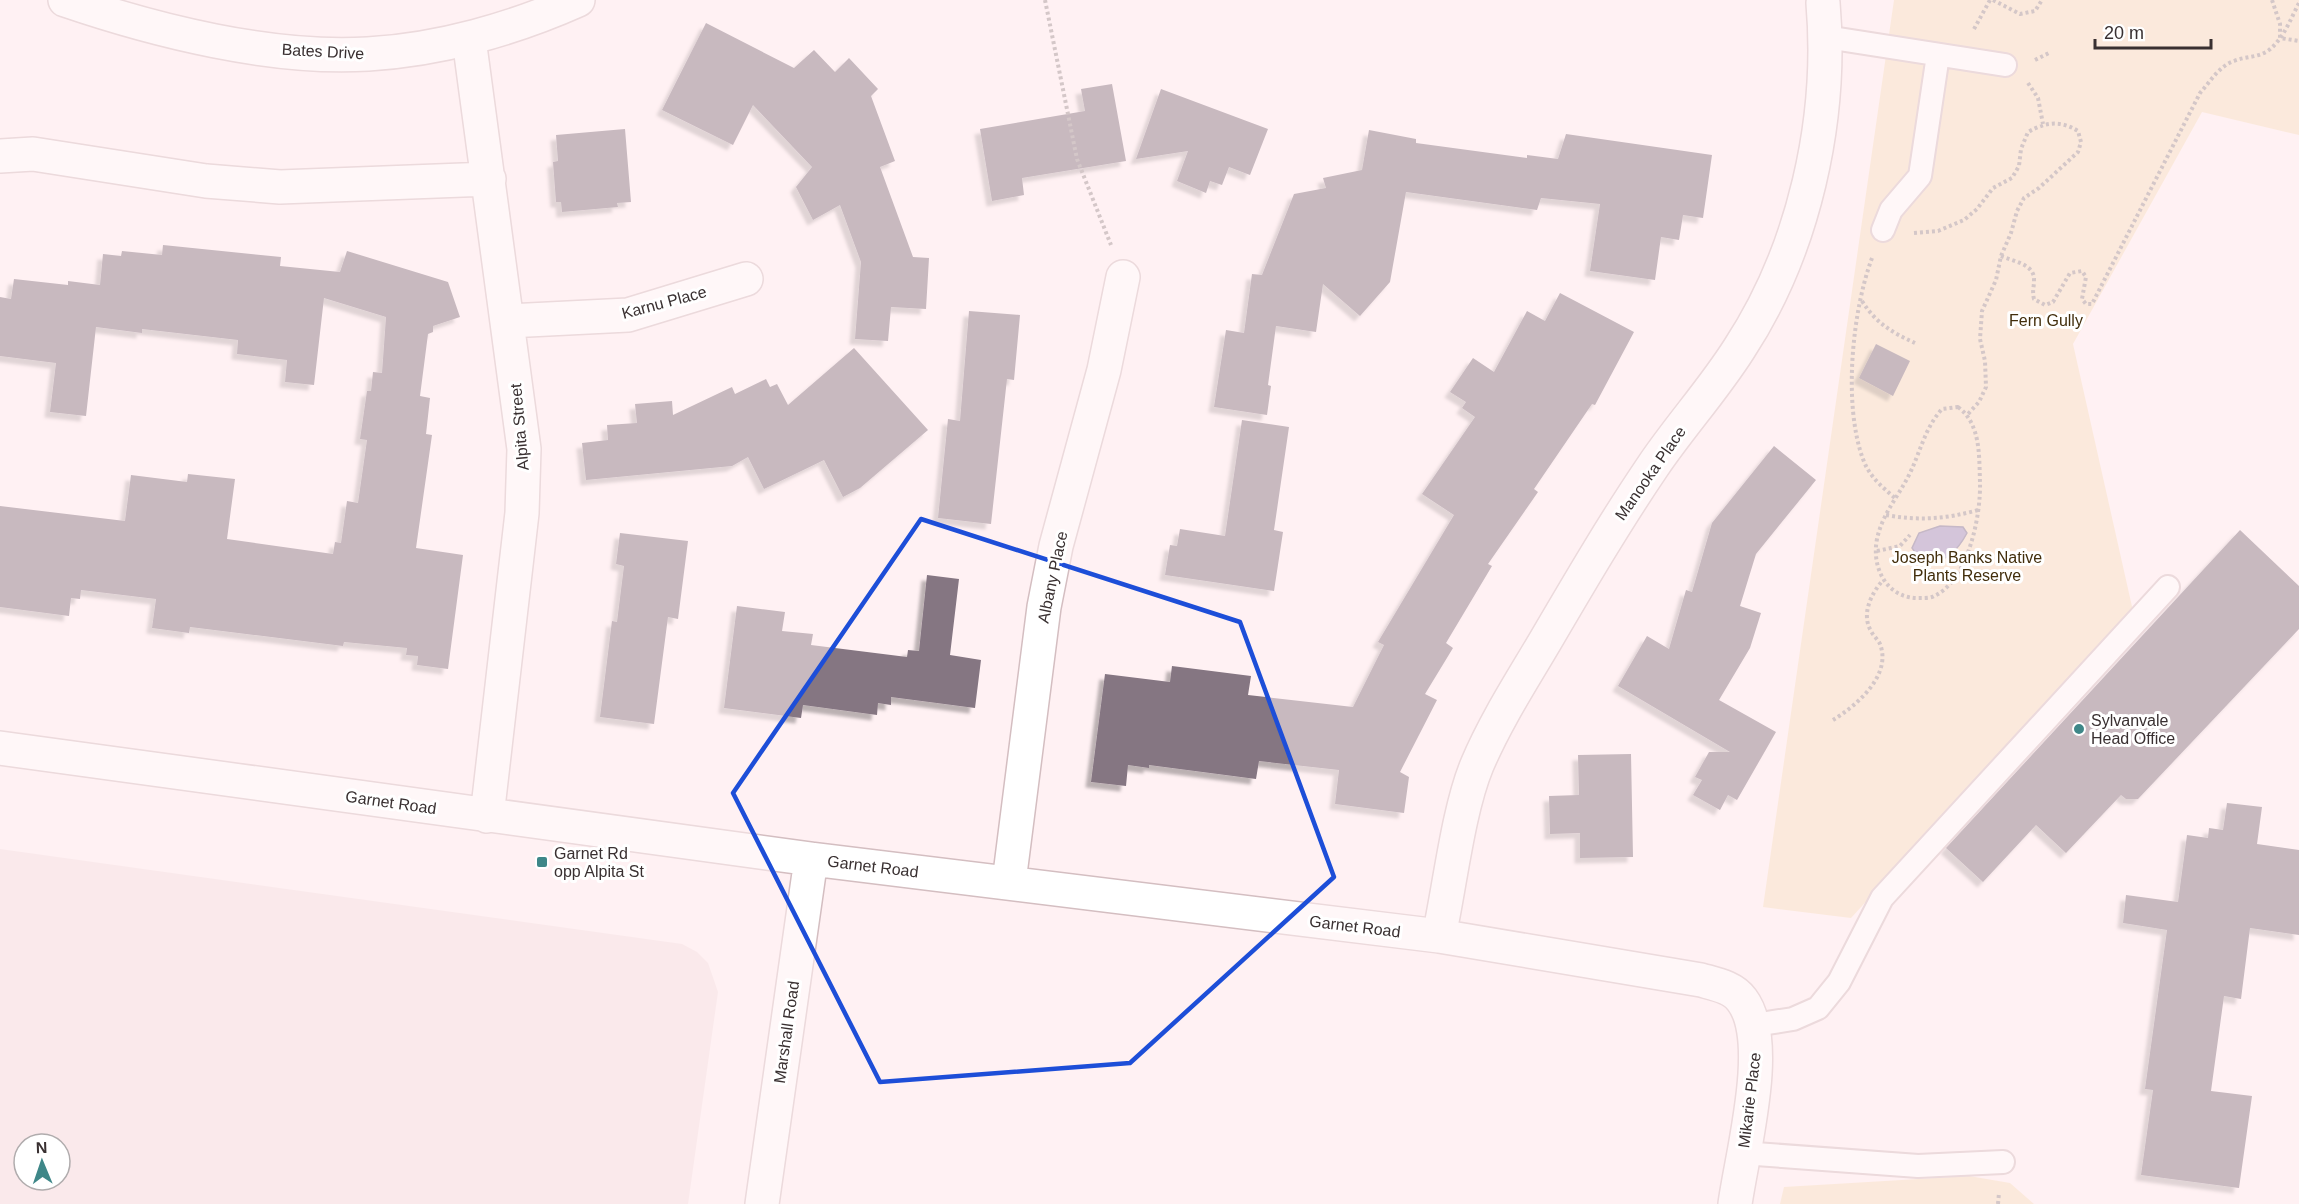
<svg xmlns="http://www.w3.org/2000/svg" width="2299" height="1204" font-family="Arial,sans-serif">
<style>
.built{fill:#f3e1e3;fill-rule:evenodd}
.green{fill:#f7e1c1}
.water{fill:#9f91bc;stroke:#807492;stroke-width:1.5}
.building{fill:#857682;filter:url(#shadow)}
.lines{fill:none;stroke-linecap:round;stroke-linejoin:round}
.lane-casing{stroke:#d4bec1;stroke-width:26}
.street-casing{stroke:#d4bec1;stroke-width:36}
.secondary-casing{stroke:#d4bec1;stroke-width:36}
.path{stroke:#9f9495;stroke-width:4;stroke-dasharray:3 3;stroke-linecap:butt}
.lane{stroke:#fff;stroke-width:22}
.street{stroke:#fff;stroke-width:33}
.secondary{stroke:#fff;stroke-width:33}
.marked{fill:none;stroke:#1d4ed8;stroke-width:4.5;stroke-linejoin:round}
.poi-dot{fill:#3e8788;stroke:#fff;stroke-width:2}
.labels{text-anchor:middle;stroke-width:6;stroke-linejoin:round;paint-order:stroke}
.street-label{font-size:16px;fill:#393031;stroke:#fff}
.park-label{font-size:16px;fill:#422e0c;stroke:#fff}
.poi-label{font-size:16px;fill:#393031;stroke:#fff;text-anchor:start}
</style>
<defs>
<filter id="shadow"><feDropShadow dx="-5.5" dy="5.5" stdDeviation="1.5" flood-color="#0004"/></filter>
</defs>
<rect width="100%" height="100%" fill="#fff1f3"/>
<path class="built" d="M0,849l682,95 15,8 11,11 10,29 -30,212h-688zM24,1144h36v36h-36z"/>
<path class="green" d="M1894,0h405v135l-97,-23 -129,232 60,267 -282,307 -88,-11z
M1969,1176l41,7 24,21h-254l4,-17z"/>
<path class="water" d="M1940,526l23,1 4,6c-10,19 -24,33 -46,28l-9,-13 7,-15z"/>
<path class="building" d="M706,23l88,45 20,-18 21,22 14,-14 29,31 -7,7 24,65 -15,6 33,90 16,1 -3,51 -35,-2 -3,34 -33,-2 6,-77 -21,-57 -27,15 -17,-33 16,-20 -59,-62 -20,40 -71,-35z
M1112,84l14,77 -104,17 2,17 -32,6 -12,-72 105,-18 -4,-22z
M1161,89l107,40 -18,46 -21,-8 -7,18 -12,-4 -4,12 -29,-12 11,-30 -52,8z
M625,129l6,73 -14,1 1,4 -56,5 -1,-10h-5l-3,-40 5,-1 -2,-26z
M1369,130l47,9v4l111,15v-3l31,4 8,-25 146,21 -9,63 -20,-3 -4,25 -18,-3 -6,43 -65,-9 10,-67 -59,-6 -4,12 -131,-18 -16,90 -30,34 -37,-32 -7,48 -40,-6 -8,59 3,1 -4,29 -53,-8 12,-77 18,3 8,-59 10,1 32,-81 32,-6 -3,-10 39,-8z
M163,245l118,12 -1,9 60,6 7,-21 101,31 12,35 -27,9v6l-5,2 -8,62 10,2 -4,36 6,1 -16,113 47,7 -15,114 -31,-4 1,-9 -12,-1 1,-7 -63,-6 -1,4 -153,-19 -1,6 -37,-5 4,-29 -75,-9 -1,9 -9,-1 -2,18 -69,-9v-101l125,15 6,-46 56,7 1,-8 47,5 -8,60 106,15 2,-12 6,1 6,-42 11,2 9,-63 -7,-1 7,-48h4l2,-19 9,1 4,-56 -62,-19 -10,87 -29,-3 2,-22 -50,-6 1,-14 -96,-11v4l-46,-6 -10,89 -36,-4 6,-49 -56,-7v-59l11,2 3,-20 54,6v-4l32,4 3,-31 18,2 1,-5 40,4z
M1560,293l74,39 -39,73 -3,-1 -58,85 4,3 -50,72 4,2 -46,77 7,5 -28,46 12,6 -37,72 9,5 -5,36 -69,-9 4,-34 -80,-9 -3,18 -107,-14v3l-21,-3 -2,21 -35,-4 14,-108 65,8 2,-16 79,10 -3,19 105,12 31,-62 -6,-3 76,-127 -32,-21 53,-77 -13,-9 4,-6 -16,-10 23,-34 21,14 33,-61 18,10z
M969,311l51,4 -6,65 -7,-1 -16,145 -53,-6 10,-99 12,2z
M1876,344l34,17 -17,35 -34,-18z
M854,348l74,82 -68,58 -17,9 -19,-37 -60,29 -16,-32 -16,9 -146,14 -4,-37 26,-3 -1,-15 30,-2 -2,-19 37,-3 1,14 59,-28 3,7 31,-15 4,8 7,-3 11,21z
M1242,420l47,7 -15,103 9,2 -9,59 -109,-16 5,-30 7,1 3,-17 45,7z
M1774,446l42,34 -60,74 -16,52 21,7 -11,35 -31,52 57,32 -39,68 -9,-5 -8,15 -27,-15 9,-15 -7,-3 14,-25h21l-112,-66 29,-50 22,13 17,-59 6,2 20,-69z
M2240,530l59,56v43l-161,170h-12l-5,-4 -55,58 -30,-28 -53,57 -37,-34z
M620,533l68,8 -10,78 -10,-2 -14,107 -54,-7 12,-96 5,1 7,-56 -8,-2z
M927,575l32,4 -9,76 31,5 -6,48 -84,-11v8l-13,-2 -1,12 -74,-10 -2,13 -77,-10 13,-102 48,6 -3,19 31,3 -2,11 96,12 1,-7 11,1z
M1631,754l2,103 -53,1v-25l-30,1 -1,-38 30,-1 -1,-40z
M2227,803l35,4 -5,37 42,6v85l-49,-7 -9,71 -17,-3 -13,95 41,5 -13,92 -98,-13 12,-85 -8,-1 22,-159 -44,-7 3,-28 52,7 9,-67 21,3 1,-10 14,2z"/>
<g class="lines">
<g class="lane-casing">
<path id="lane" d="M1826,37l179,28
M1883,230l8,-20 29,-34 18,-121
M1754,1025l39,-6 25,-11 21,-26 43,-84 286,-311
M1742,1153l176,13 85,-4"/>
</g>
<g class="street-casing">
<path id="street" d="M469,39l55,410 -2,64 -35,303
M0,156l33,-2 173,27 74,6 209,-8
M508,321l120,-6 118,-36
M0,748l811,111 628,77 262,44c14,4 32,7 41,20 31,41 0,153 -7,204
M1009,882l35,-275 12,-61 48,-176 19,-93
M1439,936c11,-51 19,-125 38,-171 19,-45 46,-86 70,-127 34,-58 68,-116 106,-172 27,-40 60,-76 86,-117 65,-99 94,-229 84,-346
M762,1204l49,-345"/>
</g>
<g class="secondary-casing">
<path id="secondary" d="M65,0c91,31 207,60 303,54 71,-4 145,-25 210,-54"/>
</g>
<path class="path" d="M1045,0l32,159 34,86
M1993,0l27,14 15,-3 7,-11
M2272,0l8,24v14l19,3
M1974,29l16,-29
M2035,60l16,-8
M2028,83l10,15 5,26
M1914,233l24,-2 26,-11 13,-11 16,-21 19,-10 7,-12 2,-17 7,-17c18,-10 32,-12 50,-1l3,11 -3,10 -39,36 -15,10 -7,13 -6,22 -10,23 -5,24 -14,31 -2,28 5,22 1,26 -7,15 -11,12
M2001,256c11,5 34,8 33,24 0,8 -2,11 0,19l11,6 8,-3 17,-29 12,-2 4,6 -4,22 4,5h6l108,-211c10,-11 19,-27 34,-32 12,-5 24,-3 35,-11 15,-12 22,-32 30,-47
M1872,258c-20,54 -29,147 -9,201 6,17 18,27 32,39
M1862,301c14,22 29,31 53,42
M1958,407c23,17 21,49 22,75 1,34 -12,99 -46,114 -3,2 -9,2 -13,2 -33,2 -50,-29 -44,-59 5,-24 20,-41 31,-62 12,-23 16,-48 34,-68z
M1886,515c32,6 60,4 92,-5
M1877,551l23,-5 10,-11
M1833,720c23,-14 57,-43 48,-73 -1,-6 -7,-10 -10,-16 -10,-17 0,-37 12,-51
M1998,1204l1,-11"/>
<use href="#lane" class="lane"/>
<use href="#street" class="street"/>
<use href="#secondary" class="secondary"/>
</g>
<path d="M0 0H2299V1204H0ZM921,519l319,103 94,255 -204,186 -250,19 -147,-289z" fill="#fff1f3" fill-opacity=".55" fill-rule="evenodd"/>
<path class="marked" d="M921,519l319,103 94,255 -204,186 -250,19 -147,-289z"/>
<g class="poi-dot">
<circle cx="2079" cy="729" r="6"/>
<rect x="536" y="856" width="12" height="12" rx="3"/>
</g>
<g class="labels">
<g class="street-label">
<text transform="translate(323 51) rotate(3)" y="6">Bates Drive</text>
<text transform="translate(664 302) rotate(-15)" y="6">Karnu Place</text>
<text transform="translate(519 427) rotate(-95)" y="6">Alpita Street</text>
<text transform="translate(1650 473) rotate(-55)" y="6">Manooka Place</text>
<text transform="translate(1052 577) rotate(-78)" y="6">Albany Place</text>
<text transform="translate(391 802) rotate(8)" y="6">Garnet Road</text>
<text transform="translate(873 866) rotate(7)" y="6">Garnet Road</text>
<text transform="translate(1355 926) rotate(7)" y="6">Garnet Road</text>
<text transform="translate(786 1032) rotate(-82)" y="6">Marshall Road</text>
<text transform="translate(1749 1100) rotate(-83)" y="6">Mikarie Place</text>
</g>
<g class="park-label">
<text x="2046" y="326">Fern Gully</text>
<text x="1967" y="563">Joseph Banks Native<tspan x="1967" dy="18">Plants Reserve</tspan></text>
</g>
<g class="poi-label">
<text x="2091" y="726">Sylvanvale<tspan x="2091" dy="18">Head Office</tspan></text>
<text x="554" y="859">Garnet Rd<tspan x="554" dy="18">opp Alpita St</tspan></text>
</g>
</g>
<g transform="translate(42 1162) rotate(358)"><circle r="28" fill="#ffffff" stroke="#b0acad" stroke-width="1.5"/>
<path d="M0-4.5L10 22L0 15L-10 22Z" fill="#3e8788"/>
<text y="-9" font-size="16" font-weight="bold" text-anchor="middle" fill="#393031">N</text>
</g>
<path d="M2095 39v9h116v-9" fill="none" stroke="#393031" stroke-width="3"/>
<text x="2104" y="39" font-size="18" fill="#393031" stroke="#ffffff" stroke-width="4.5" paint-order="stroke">20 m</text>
</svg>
